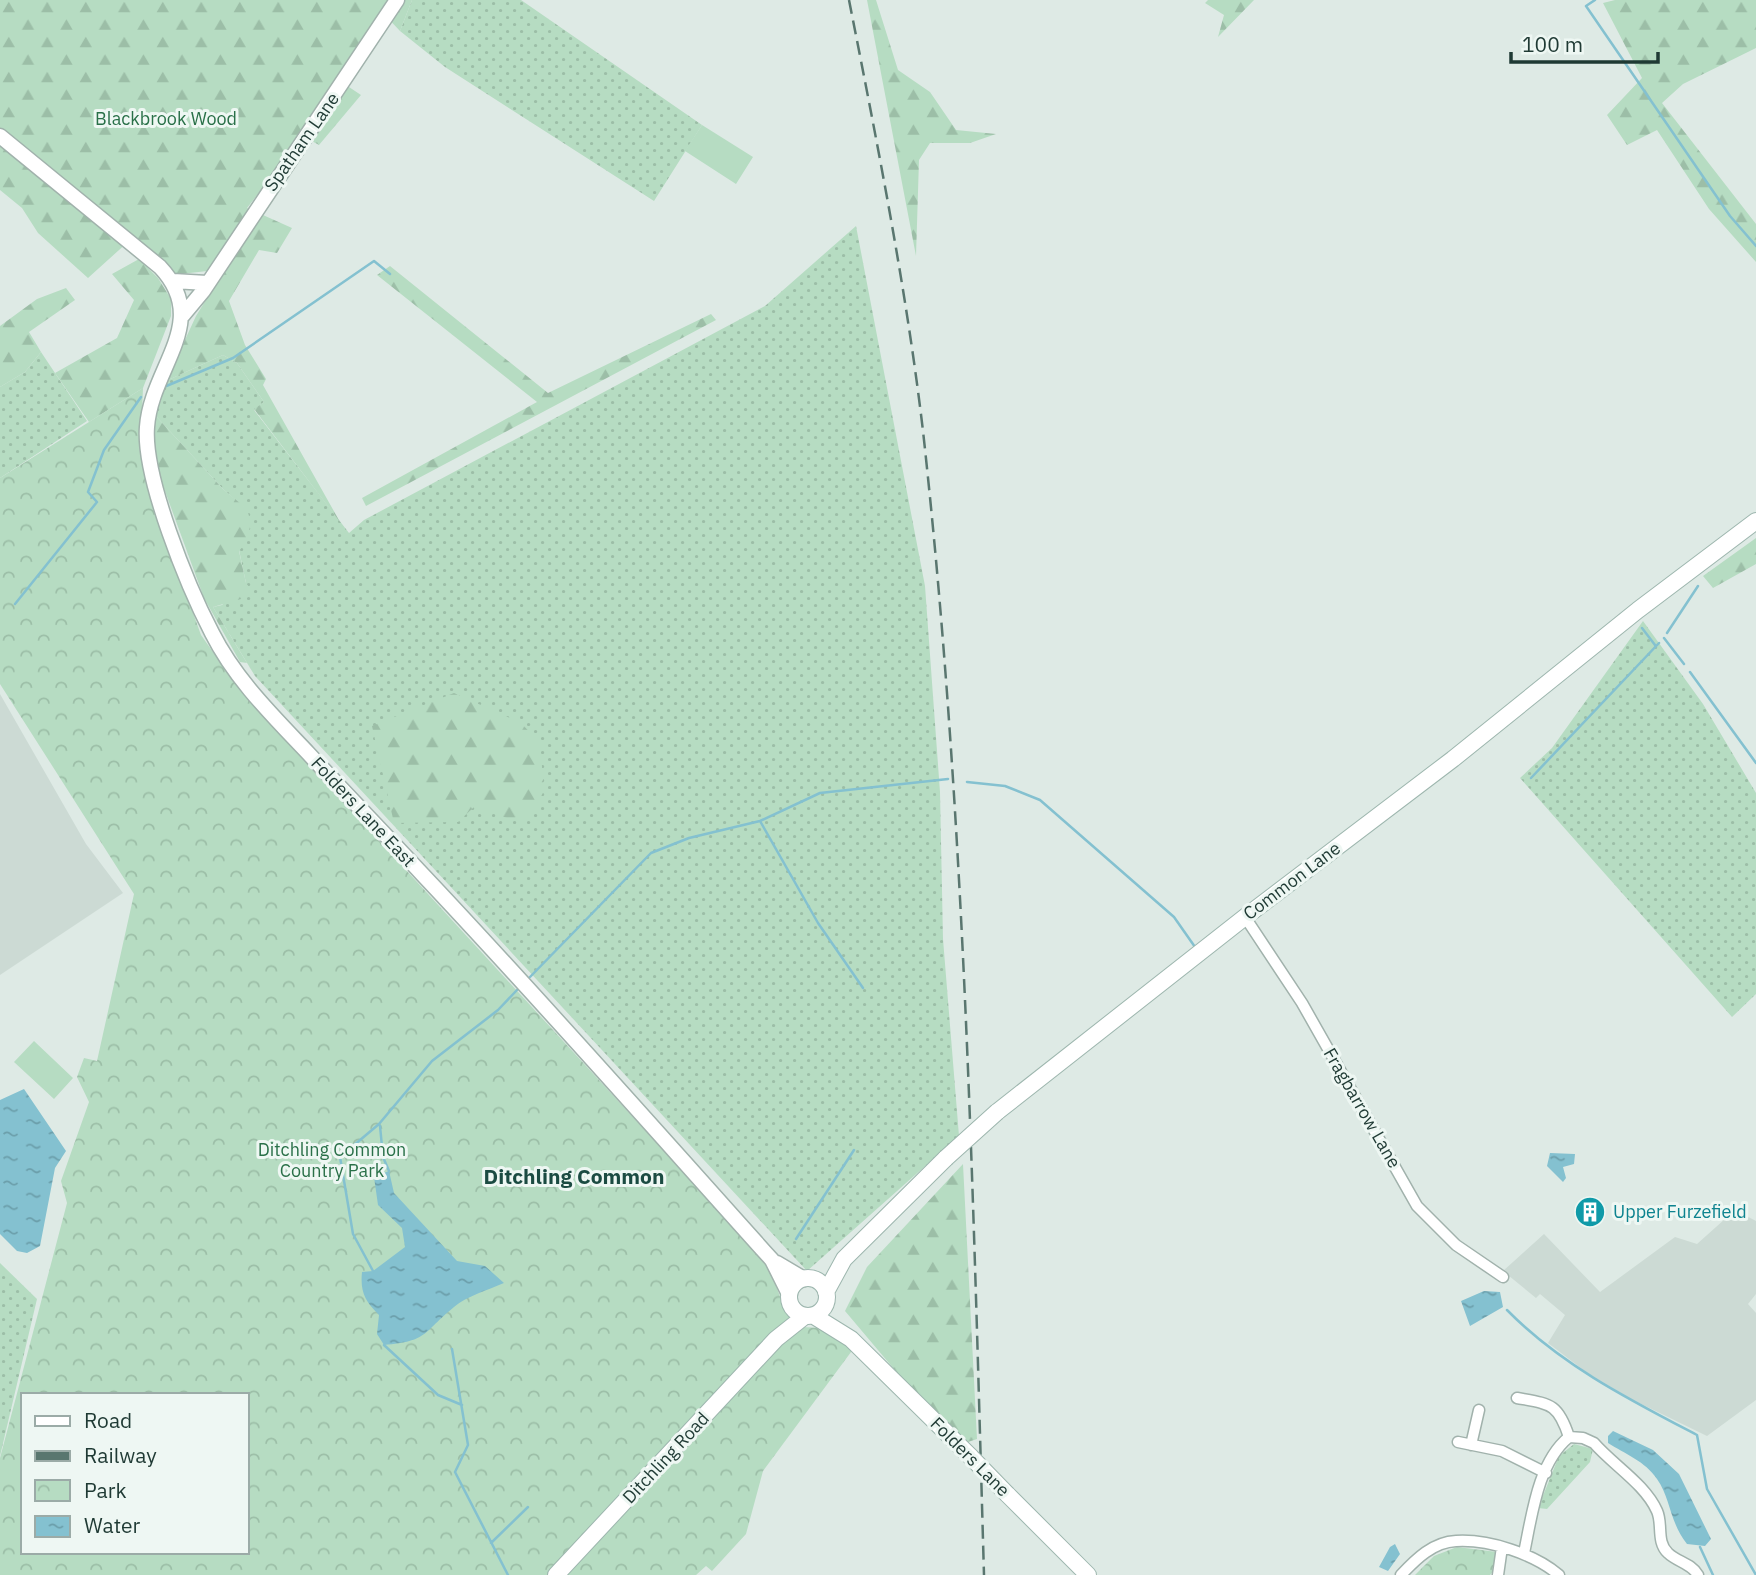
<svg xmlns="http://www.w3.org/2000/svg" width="1756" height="1575" font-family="'IBM Plex Sans',sans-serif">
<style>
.built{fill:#ccdad4}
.grass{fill:url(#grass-dots)}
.forest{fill:url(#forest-firs)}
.park{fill:url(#park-crowns);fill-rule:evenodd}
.pitch{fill:#b6dcc2}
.water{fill:url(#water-ripples)}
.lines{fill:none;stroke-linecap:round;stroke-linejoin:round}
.stream{stroke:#84c1d0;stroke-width:2.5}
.minor-casing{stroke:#a1b2ac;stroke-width:13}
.tertiary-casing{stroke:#a1b2ac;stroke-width:17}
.secondary-casing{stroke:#9db6ae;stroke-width:18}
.minor{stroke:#fff;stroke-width:10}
.tertiary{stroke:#fff;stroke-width:14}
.secondary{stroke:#fff;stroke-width:16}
.rail{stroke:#59766f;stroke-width:2.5;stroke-dasharray:14 7;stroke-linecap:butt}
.secondary-bridge-casing{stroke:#9db6ae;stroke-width:18;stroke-linecap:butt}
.secondary-bridge{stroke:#fff;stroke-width:16}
.labels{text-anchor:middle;stroke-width:6;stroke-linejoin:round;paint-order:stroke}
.park-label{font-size:18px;fill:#297048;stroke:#eef7f3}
.street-label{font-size:18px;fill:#1f3a34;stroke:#eef7f3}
.culture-label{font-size:18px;fill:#0d838f;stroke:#eef7f3;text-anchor:start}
.quarter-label{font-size:21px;font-weight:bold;fill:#1b4b42;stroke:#eef7f3}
</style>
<defs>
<pattern id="grass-dots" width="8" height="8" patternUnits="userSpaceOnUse" patternTransform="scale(1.75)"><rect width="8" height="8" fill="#b6dcc2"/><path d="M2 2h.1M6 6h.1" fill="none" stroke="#9cbea7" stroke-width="1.8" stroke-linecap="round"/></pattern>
<pattern id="forest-firs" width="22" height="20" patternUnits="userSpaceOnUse" patternTransform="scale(1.75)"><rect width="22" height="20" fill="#b6dcc2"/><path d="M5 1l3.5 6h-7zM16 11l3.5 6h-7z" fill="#9cbea7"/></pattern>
<pattern id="park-crowns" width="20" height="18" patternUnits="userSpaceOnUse" patternTransform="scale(1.75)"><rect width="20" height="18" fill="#b6dcc2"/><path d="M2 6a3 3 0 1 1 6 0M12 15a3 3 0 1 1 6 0" fill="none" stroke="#9cbea7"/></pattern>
<pattern id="water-ripples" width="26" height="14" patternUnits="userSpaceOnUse" patternTransform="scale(1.75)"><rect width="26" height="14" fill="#84c1d0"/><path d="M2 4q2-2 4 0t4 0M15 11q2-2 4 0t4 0" fill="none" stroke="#6b9eaa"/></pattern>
</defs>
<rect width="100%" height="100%" fill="#deeae5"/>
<path class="built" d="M0,694l86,150 37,49 -123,82z
M1735,1210l21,11v73l-8,10 8,9v87l-49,36 -76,-37 -45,-27 -38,-29 17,-28 -25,-21 -4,4 -33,-27 41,-37 56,58 75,-55 22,7z"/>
<path class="grass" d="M412,0h109l181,125 -48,76 -209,-134 -45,-36z
M856,226l69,360 15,206 3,147 16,197 -152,135 -552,-595 -42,-69 9,-2 24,-22 -7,-33 8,-40 -24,-21 -69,-75 12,-33 57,-26 14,8 27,39 -10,8 95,123 15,-13 401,-214z
M41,352l46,69 -87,57v-91l25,-15z
M1643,621l60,83 53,89v201l-24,23 -212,-239 32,-30z
M0,1263l37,36 -37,157z
M1574,1444l19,5 -3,13 -43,47 -9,-1 21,-52z"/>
<path class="forest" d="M0,0h412l-12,31 -18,-19 -39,71 18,12 -42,50 -16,-9 -56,72 45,20 -15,25 -18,-3 -30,51 16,44 21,34 -3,6 77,137 -86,-113 10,-7 -27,-39 -14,-8 -57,26 30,-65 29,-47 -53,6 -43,-34 -41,37 -50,-45 -16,-25 -22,-18z
M867,0h9l22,70 32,22 26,38 40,4 -26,9h-40l-11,17 -3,96z
M1208,0h46l-36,37 6,-22 -19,-12z
M1615,0h141v48l-73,36 -21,19 94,121v38l-47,-53 -52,-79 -30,15 -20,-30 35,-37 -39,-75z
M139,259l19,19 13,21v17l-28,72 -54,34 -34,-49 62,-35 17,-38 -22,-26z
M390,266l158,127 163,-79 5,6 -350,186 -4,-8 175,-96 -160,-127z
M66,288l9,12 -46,32 12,20 -16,20 -25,15v-61l37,-27z
M154,414l69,75 24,20 4,14 -5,19 -7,9 7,32 9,12 -42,12 34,56 -7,-1 -36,-64 -46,-126 -6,-24z
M1756,538v26l-43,24 -10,-12z
M454,693l67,30 19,20 4,48 -19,33 -51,-17 -16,15 -64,1 -22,-97z
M963,1164l14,275 -12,4 -55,-55 -65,-77 22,-44z"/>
<path class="park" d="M143,388l-2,47 16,78 44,122 36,51 531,578 17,46 17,17 20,1 32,20 -91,123 -17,63 -34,37 -6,-5 -10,9h-696v-117l67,-255 -6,-22 28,-79 -12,-25 7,-19 13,3 37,-167 -134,-210v-206zM23,1395h224v157h-224z
M1457,1547l40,5 -2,17 -5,6h-75l19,-19z"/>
<path class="pitch" d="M702,125l51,32 -17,27 -51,-33z
M34,1041l39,37 -19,21 -40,-37z"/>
<path class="water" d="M24,1089l42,62 -11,17 -15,78 -13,7 -10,-2 -17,-17v-134z
M1550,1153l25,1 -1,10 -11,3 3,11 -3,4 -16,-16z
M389,1171l5,22 63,68 28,5 19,17c-16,7 -37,13 -50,24 -32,26 -25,34 -70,38l-7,-11 2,-19c-14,-14 -19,-23 -17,-43l11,-1 32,-24 -3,-19 -24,-23 -4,-28z
M1484,1291l16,1 3,15 -33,19 -9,-25z
M1613,1431l40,19 26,24 32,65 -6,7 -18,-2c-18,-23 -16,-45 -30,-65 -12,-18 -32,-25 -49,-36v-7z
M1395,1544l5,10 -12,17 -9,-4 11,-20z"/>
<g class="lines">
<path class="stream" d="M1595,0l-9,6 144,210 26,30
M164,387l69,-29 141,-97 16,13
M15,604l82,-102 -9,-10 16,-42 37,-53
M1642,628l13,17
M1667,633l31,-47
M1664,638l20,26
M1690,672l66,91
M1531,778l128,-135
M967,782l38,4 35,14 134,117 21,30
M760,821l58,102 45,65
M530,977l121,-124 38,-15 71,-17 60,-28 128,-14
M380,1126l3,31 6,14
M796,1239l58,-89
M373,1271l-20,-37 -13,-77 39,-33 53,-63 66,-51 19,-20
M1507,1310c54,55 123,90 190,125l10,54 49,86
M384,1345l54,50 24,10
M452,1349l16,96 -13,27 53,103
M491,1543l37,-36
M1700,1547l13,28"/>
<g class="minor-casing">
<path id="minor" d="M1245,917l57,86 115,203 39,39 47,32
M1517,1398c33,6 41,5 52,39
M1458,1442l44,9 44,22
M1471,1445l8,-35
M1524,1553c8,-38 14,-91 45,-116l14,1 11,5c19,22 51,41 63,68 6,13 -1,31 11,42 9,9 23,10 30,22
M1401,1575c15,-16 32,-33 55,-34 33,-2 78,13 103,34
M1498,1575l4,-28"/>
</g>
<g class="tertiary-casing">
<path id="tertiary" d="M0,136l160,131c52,55 -9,100 -13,160 -4,50 41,160 65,206 23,46 61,83 96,120 38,41 77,81 115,122 119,126 233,256 349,385l17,34
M173,281l34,2
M183,315l20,-24 194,-291
M777,1263l27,16"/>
</g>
<g class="secondary-casing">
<path id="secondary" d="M997,1112l248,-195 208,-158 185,-149 118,-89
M789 1297a19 19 0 1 1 38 0a19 19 0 1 1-38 0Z
M826,1292l18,-33 102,-101
M814,1316l37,23 120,118
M1007,1494l81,81
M556,1575l220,-236 29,-23"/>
</g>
<use href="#minor" class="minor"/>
<use href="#tertiary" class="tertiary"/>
<use href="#secondary" class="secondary"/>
<path class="rail" d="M849,0c28,142 57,287 74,431 42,380 50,763 61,1144"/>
<g class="secondary-bridge-casing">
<path id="secondary-bridge" d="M946,1158l51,-46
M971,1457l36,37"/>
</g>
<use href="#secondary-bridge" class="secondary-bridge"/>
</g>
<defs>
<g id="building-disc" transform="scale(1.575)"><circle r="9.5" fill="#0f9aa8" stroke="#eef7f3"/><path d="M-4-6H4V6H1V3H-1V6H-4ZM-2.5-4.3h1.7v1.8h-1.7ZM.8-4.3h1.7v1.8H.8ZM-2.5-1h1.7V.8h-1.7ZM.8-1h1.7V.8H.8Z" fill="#fff"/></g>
</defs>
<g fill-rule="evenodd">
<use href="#building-disc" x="1590" y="1212"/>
</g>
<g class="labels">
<g class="park-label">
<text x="166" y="125">Blackbrook Wood</text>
<text x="332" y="1156">Ditchling Common<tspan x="332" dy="21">Country Park</tspan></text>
</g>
<g class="street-label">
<text transform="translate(302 142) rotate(-55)" y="6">Spatham Lane</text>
<text transform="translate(363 812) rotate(47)" y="6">Folders Lane East</text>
<text transform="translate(1292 881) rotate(-37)" y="6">Common Lane</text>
<text transform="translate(1362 1108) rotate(60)" y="6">Fragbarrow Lane</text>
<text transform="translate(970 1457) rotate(45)" y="6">Folders Lane</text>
<text transform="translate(666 1458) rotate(-47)" y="6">Ditchling Road</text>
</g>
<g class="culture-label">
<text x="1613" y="1218">Upper Furzefield</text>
</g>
<g class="quarter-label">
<text x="574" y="1184">Ditchling Common</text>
</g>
</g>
<rect x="21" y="1393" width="228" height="161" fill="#eef7f3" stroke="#9baba7" stroke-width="2"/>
<rect x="35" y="1416" width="35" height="10" fill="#ffffff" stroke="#9baba7" stroke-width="2"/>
<text x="84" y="1428" font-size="21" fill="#1f3a34">Road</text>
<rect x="35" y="1451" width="35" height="10" fill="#59766f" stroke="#9baba7" stroke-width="2"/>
<text x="84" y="1463" font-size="21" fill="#1f3a34">Railway</text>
<rect x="35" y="1480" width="35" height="21" fill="url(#park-crowns)" stroke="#9baba7" stroke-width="2"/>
<text x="84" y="1498" font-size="21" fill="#1f3a34">Park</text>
<rect x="35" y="1516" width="35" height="21" fill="url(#water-ripples)" stroke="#9baba7" stroke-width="2"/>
<text x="84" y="1533" font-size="21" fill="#1f3a34">Water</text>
<path d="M1511 52v10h147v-10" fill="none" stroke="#1f3a34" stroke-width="3.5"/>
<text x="1522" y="52" font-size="21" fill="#1f3a34" stroke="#eef7f3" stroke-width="5" paint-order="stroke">100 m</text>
</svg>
